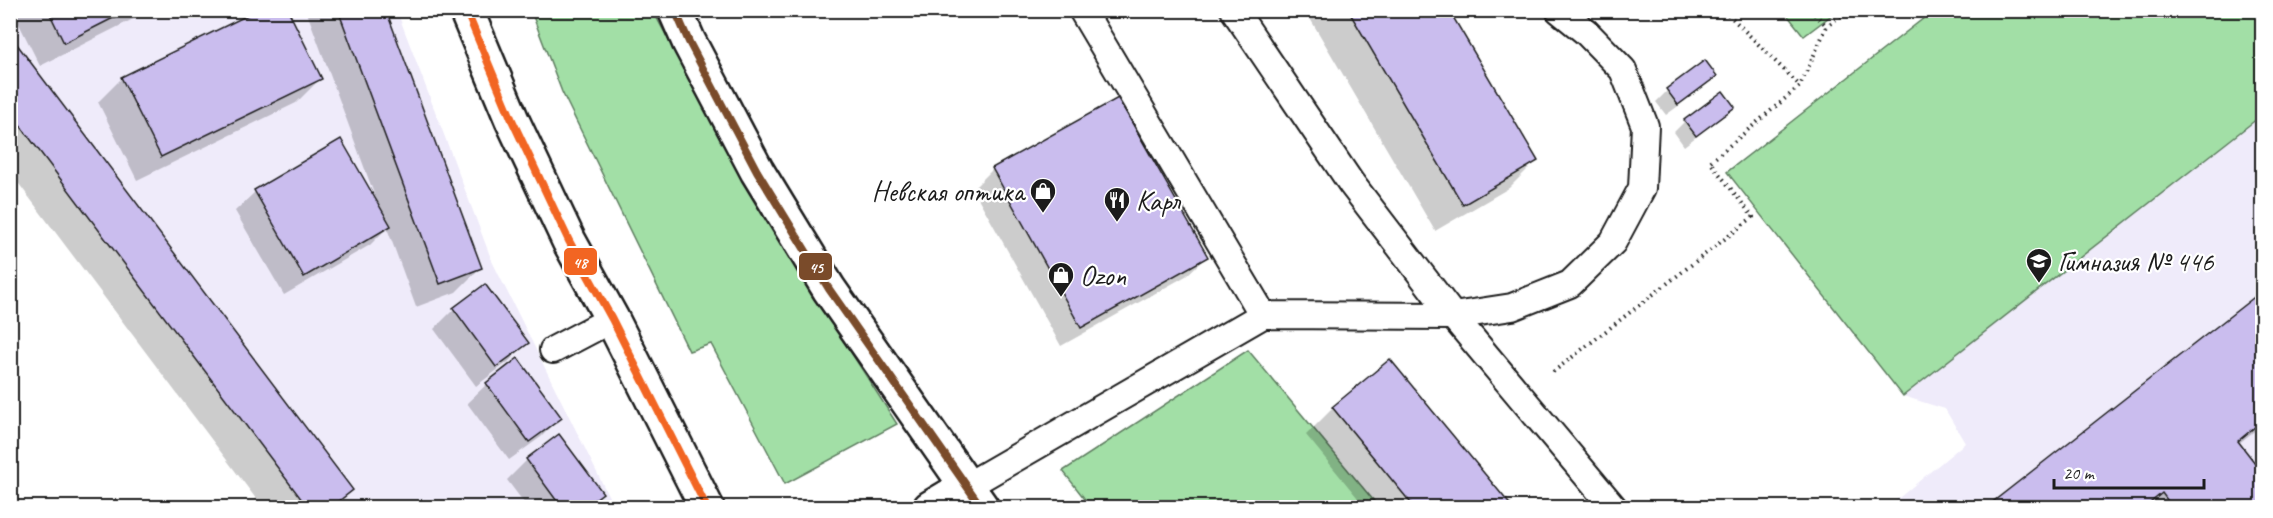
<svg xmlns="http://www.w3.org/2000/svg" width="2273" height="518" font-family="Caveat,sans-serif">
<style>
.built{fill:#efebfa}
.green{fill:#a2dfa6;stroke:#5f7e61;stroke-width:1.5}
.shadow{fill:#0003}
.building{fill:#cabdee;stroke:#1c1c1c;stroke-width:1.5}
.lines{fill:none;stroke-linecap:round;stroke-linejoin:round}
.service-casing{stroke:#1c1c1c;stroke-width:30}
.minor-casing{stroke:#1c1c1c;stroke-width:38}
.primary-casing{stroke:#1c1c1c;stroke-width:38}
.path{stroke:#1c1c1c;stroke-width:4;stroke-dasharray:1.5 4.5;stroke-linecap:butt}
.service{stroke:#fff;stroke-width:26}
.minor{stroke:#fff;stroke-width:33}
.primary{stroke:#fff;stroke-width:33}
.bus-1-casing{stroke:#fff;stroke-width:12}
.bus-2-casing{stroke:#fff;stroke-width:12}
.bus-1{stroke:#f26522;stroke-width:8}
.bus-2{stroke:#7a4b2a;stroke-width:8}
.labels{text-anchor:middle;stroke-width:4.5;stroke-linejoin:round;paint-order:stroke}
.poi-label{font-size:28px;fill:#1c1c1c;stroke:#fff;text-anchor:start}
.line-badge{stroke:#fff;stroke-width:2}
.badge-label{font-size:16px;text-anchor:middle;font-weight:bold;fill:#fff}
</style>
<rect width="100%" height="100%" fill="#fff"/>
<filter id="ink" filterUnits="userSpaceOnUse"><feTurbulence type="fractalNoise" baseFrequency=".0167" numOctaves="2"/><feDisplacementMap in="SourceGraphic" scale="12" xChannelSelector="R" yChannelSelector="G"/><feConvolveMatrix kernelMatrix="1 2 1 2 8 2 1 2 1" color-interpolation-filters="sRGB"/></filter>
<g filter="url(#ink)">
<path class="built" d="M11,11h386l95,250 122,246h-286l-317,-404z
M1934,11h328v496h-374l77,-64 -20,-34 -42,-13 -176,-224z"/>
<path class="green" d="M531,11h122l111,206 133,207 -112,60 -74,-140 -22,7 -127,-259z
M1784,11h53l-33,25z
M1933,11h329v104l-359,281 -176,-224z
M1248,350l131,157h-288l-28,-36z"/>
<path class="shadow" d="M12,10h139l-111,56z
M306,10h78l96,258 -24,24 -40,15 -29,-79 -17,17 -86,50 -49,-84 20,-19 85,-51 34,58h2z
M1305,10h143l88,151 -27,27 -74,43z
M10,37l341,453 -17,18h-71l-253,-336z
M1715,76l-11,11 -38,28 -10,-13 11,-11z
M122,78l198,1 -24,24 -159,77 -39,-78z
M1118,100l88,157 -20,19 -125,70 -88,-157 19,-19z
M1733,107l-12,11 -37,28 -10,-14 11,-11z
M485,286l42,57 -19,19 -32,24 -42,-57 20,-20z
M2262,293v132l-24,19 24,31v33h-275z
M487,384l73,34 -19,19 -32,23 -42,-57z
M1333,408l177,100h-144l-60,-73z
M559,436l42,57 -15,15h-58l-21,-28 20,-20z"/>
<path class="building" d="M48,10h81l-65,33z
M258,10h30l34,69 -161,78 -40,-80z
M338,10h48l96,258 -42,16z
M1348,10h101l89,151 -75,44z
M10,35l343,455 -23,18h-22l-298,-396z
M1705,60l12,16 -39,29 -12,-16z
M1723,91l12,16 -39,29 -12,-16z
M1118,98l90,159 -127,71 -89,-160z
M341,139l50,87 -87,51 -50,-87z
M485,284l44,59 -33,24 -43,-59z
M2262,291v130l-24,20 24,31v36h-89l-11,-15 -18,15h-159z
M518,358l44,60 -33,24 -43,-59z
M1390,359l50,61 73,88h-98l-83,-101z
M559,434l44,59 -20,15h-21l-36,-49z"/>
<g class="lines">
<g class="service-casing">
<path id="service" d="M1082,10l181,305
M1234,10l117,173 102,133 59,-9 58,-23 43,-42 29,-54 3,-62 -22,-56 -37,-38 -27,-22
M553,350l59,-31
M967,486l296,-171 190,1 161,192"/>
</g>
<g class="minor-casing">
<path id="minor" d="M675,10l14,32 68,129 72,118 153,219
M930,508l37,-22"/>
</g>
<g class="primary-casing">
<path id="primary" d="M466,10l46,110 57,121 43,78 95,189"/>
</g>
<path class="path" d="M1724,10l76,76
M1810,10l17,16
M1553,372l200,-155 -43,-55 90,-76 27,-60 21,-16"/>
<use href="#service" class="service"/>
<use href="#minor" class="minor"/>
<use href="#primary" class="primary"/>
<g class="bus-1-casing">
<path id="bus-1" d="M466,10l46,110 57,121 43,78 95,189"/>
</g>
<g class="bus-2-casing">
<path id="bus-2" d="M675,10l14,32 68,129 72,118 153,219"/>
</g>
<use href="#bus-1" class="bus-1"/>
<use href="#bus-2" class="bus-2"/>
</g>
</g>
<defs>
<g id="shop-pin" transform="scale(1.35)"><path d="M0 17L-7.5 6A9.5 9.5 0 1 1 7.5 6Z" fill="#1c1c1c" stroke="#fff"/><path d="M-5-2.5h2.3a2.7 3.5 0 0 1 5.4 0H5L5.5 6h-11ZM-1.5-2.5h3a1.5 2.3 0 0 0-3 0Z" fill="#fff"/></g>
<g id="restaurant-pin" transform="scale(1.35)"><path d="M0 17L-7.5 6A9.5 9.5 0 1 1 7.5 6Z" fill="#1c1c1c" stroke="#fff"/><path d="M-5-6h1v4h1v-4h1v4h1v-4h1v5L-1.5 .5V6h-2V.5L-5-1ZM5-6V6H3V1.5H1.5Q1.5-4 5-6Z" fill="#fff"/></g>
<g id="school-pin" transform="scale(1.35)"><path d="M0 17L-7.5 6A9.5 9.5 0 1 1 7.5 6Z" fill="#1c1c1c" stroke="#fff"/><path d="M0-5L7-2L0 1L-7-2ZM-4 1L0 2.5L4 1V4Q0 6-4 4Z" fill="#fff"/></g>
</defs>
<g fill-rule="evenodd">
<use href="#shop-pin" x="1043" y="191"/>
<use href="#restaurant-pin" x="1117" y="200"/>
<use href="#school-pin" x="2039" y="261"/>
<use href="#shop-pin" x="1061" y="275"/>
</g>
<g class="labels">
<g class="poi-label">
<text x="1024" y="201" text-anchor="end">Невская оптика</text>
<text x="1136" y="210">Карл</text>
<text x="2058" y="271">Гимназия № 446</text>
<text x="1080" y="285">Ozon</text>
</g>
</g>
<g class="line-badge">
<rect x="563" y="247" width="35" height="29" rx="6" fill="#f26522"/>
<rect x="798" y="252" width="35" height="29" rx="6" fill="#7a4b2a"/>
</g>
<g class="badge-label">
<text x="580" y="268">48</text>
<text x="816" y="273">45</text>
</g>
<rect width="2273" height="518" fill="none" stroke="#fff" stroke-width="36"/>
<rect x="18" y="18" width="2237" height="482" fill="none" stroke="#1c1c1c" stroke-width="2" filter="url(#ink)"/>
<path d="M2054 479v9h150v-9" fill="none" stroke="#1c1c1c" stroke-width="3"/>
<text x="2063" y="479" font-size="18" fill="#1c1c1c" stroke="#ffffff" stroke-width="4.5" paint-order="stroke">20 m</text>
</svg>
